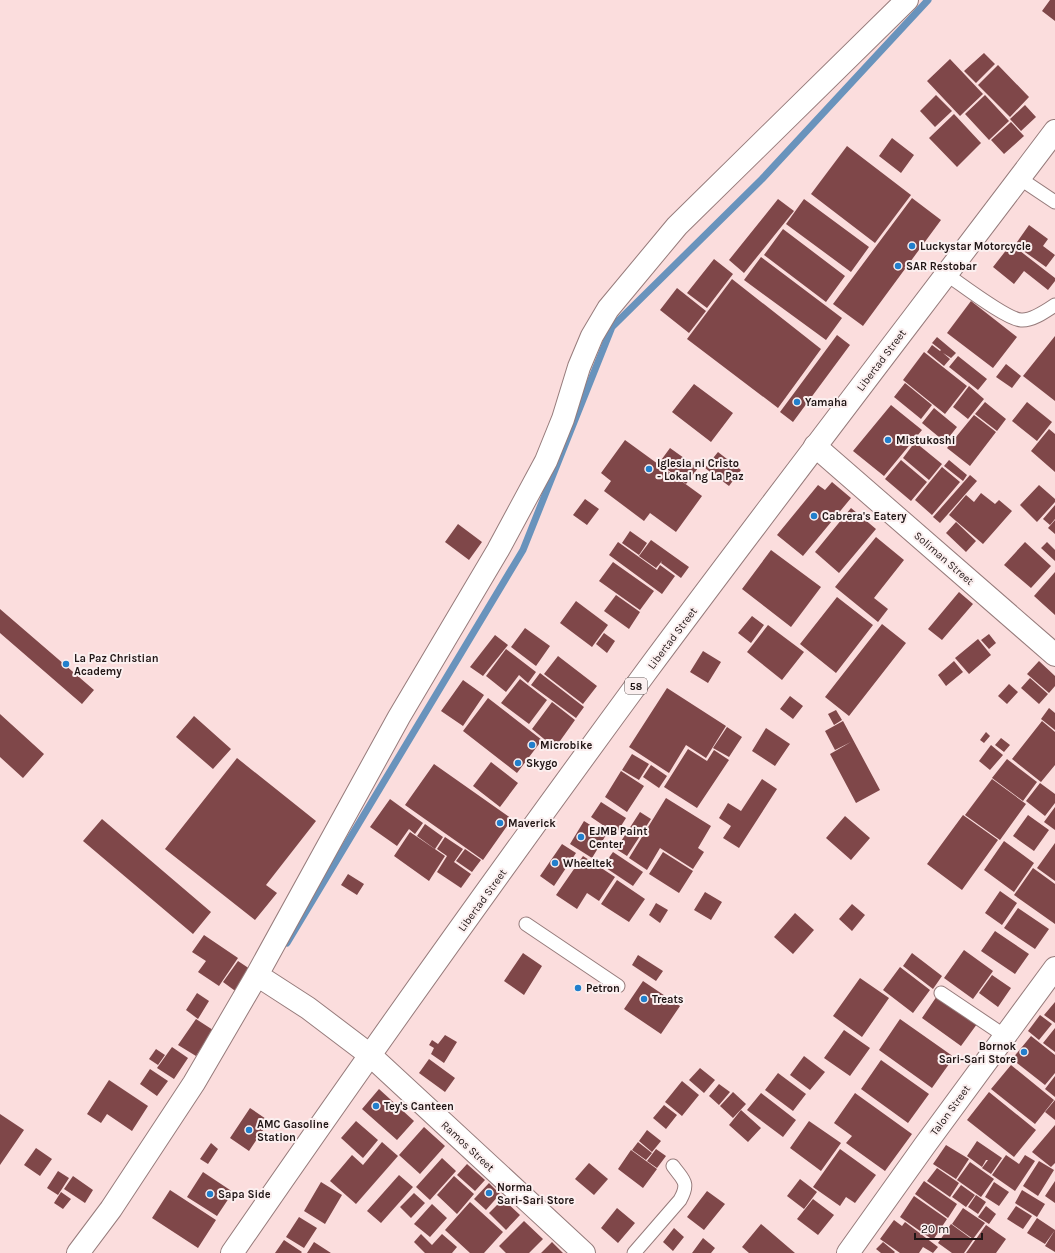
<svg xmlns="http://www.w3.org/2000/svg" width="1055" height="1253" font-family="Karla,sans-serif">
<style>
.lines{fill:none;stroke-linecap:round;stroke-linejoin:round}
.stream{stroke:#6993bc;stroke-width:7}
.building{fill:#7f4749}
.service-casing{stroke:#967b7b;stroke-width:15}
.minor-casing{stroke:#967b7b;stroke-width:24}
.trunk-casing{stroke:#967b7b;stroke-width:24}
.service{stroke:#fff;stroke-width:13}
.minor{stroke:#fff;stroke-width:22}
.trunk{stroke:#fff;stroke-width:22}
.poi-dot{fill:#227fcc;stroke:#fbefef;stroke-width:1.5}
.labels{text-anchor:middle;stroke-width:4;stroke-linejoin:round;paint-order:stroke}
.shield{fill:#fbefef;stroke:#625656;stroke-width:1}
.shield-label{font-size:10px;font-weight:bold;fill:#201515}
.poi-label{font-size:11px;font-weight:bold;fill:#201515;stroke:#fbefef;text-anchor:start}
.street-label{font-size:11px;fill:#201515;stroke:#fbefef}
</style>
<rect width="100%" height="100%" fill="#fbdddd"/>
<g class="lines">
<path class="stream" d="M287,943l236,-393 89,-223 150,-148 166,-179"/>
</g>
<path class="building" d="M1050,0h5v21l-13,-10z
M984,53l11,11 -19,19 -12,-12z
M950,59l33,35 -23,22 -33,-35z
M998,65l31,32 -19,20 -32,-32z
M936,95l16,16 -17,16 -15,-16z
M985,95l24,26 -20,19 -24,-26z
M1025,105l11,12 -15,14 -11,-12z
M954,114l27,29 -24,24 -28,-29z
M1011,122l13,14 -20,18 -13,-14z
M892,138l22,17 -13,18 -22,-17z
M847,146l64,49 -36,48 -64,-49z
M912,198l29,22 -78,106 -30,-22z
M778,199l16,12 -50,62 -15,-13z
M804,199l65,48 -18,25 -65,-48z
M1029,225l19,14 -5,7 12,9 -9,12 -31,-22z
M783,229l62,47 -19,26 -62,-47z
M1011,244l44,34v3l-7,9 -24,-19 -10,13 -21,-17z
M761,257l81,61 -16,22 -82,-60z
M714,259l19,15 -26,34 -20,-15z
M732,279l89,70 -43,59 -91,-69z
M677,288l29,23 -17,22 -29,-23z
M971,301l46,36 -24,31 -46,-35z
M837,335l13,10 -57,77 -13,-10z
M1055,336v65l-32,-25z
M937,337l19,16 -5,5 -8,-5 7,6 -6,7 -17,-14 5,-7 8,6 1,-1 -9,-7z
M924,352l43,34 -22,28 -42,-34z
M958,356l29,23 -9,11 -29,-23z
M1006,364l15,12 -9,12 -16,-11z
M905,383l27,22 -11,14 -27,-22z
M694,384l39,29 -22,29 -39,-30z
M969,386l15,13 -16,20 -15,-12z
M985,402l21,17 -9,12 -22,-17z
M1027,402l25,20 -15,19 -25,-20z
M891,405l31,25 -38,46 -31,-25z
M934,408l23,19 -12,15 -23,-19z
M974,415l22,17 -26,34 -23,-18z
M1049,429l6,5v38l-24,-21z
M625,440l77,56 -26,36 -26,-19 -6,8 -40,-30 7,-10 -10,-8z
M915,442l27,22 -13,16 -26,-22z
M670,448l28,20 -12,16 -27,-21z
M718,452l23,18 -12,16 -24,-18z
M901,460l26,22 -16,19 -26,-22z
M949,460l18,15 -4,6 -19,-15z
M942,467l18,15 -28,33 -17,-15z
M970,475l7,6 -37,42 -7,-6z
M832,482l19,16 -48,58 -26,-21 41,-50 7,5z
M1039,485l16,14v3l-18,20 -17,-17z
M981,493l14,11 4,-4 13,11 -29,33 -34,-29 17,-20 8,7z
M585,499l14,10 -12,16 -14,-10z
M1055,505v14l-5,6 -7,-6z
M851,508l25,21 -37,44 -24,-21z
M1055,520v14l-7,-6z
M956,522l20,19 -10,11 -20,-19z
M458,524l24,18 -13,18 -24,-18z
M630,531l17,12 -8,12 -17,-12z
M876,537l28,23 -30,38 14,11 -10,13 -43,-35z
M651,540l38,27 -8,11 -20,-15 1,-2 -6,7 -17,-12z
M618,542l39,28 3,-5 15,11 -13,18 -53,-39z
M1025,542l26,24 -20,22 -27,-23z
M1047,542l8,8v11l-14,-13z
M771,550l50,37 -30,40 -49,-38z
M613,562l41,29 -14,19 -41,-29z
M1055,572v43l-21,-19z
M959,592l14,12 -31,36 -14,-11z
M616,595l24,17 -11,17 -25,-18z
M837,597l36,28 -37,48 -36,-29z
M576,601l32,24 -16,22 -32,-24z
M0,609l94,81 -12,14 -82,-71z
M752,616l12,9 -13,18 -13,-10z
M882,624l24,19 -57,73 -24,-19z
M768,625l36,27 -22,28 -35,-28z
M525,628l25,18 -14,20 -25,-19z
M604,633l11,8 -8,12 -11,-9z
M989,634l7,9 -7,6 -8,-9z
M495,635l13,10 -25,31 -13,-9z
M978,639l13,16 -22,19 -14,-16z
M506,649l30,23 -8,11 -9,-8 -13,17 -20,-16z
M703,651l18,11 -13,21 -18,-11z
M558,656l39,30 -14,18 -39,-30z
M954,661l9,11 -17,14 -8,-11z
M1039,661l16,15v10l-6,7 -22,-19z
M540,673l44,34 -8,11 -45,-33z
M1030,678l18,16 -9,10 -18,-16z
M520,679l27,21 -18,24 -28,-21z
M463,680l21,15 -21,31 -22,-15z
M1009,684l9,8 -11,12 -9,-8z
M667,688l59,38 -20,32 -20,-13 -17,28 -40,-26z
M790,696l13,10 -10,13 -13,-10z
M488,698l54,42 -25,33 -54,-42z
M552,702l23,18 -20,28 -23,-19z
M1049,708l6,5v17l-14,-11z
M836,710l6,10 -8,5 -6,-11z
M0,714l44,40 -21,24 -23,-21z
M194,716l37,33 -18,20 -37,-32z
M843,721l37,69 -24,13 -26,-49 21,-12 -16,8 -10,-19z
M1042,721l13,11v33l-14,17 -29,-23z
M727,727l15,10 -13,20 -16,-9z
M766,728l24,16 -15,22 -23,-15z
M986,732l4,4 -6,7 -4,-3z
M1001,738l9,7 -6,7 -9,-7z
M991,745l12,10 -13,15 -11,-9z
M688,749l19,12 7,-11 15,10 -32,48 -33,-21z
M632,754l17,10 -10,16 -17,-10z
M237,758l79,63 -50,64 11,8 -22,27 -90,-71z
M1007,759l30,23 -14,19 -31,-23z
M491,762l27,21 -18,24 -27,-21z
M434,764l78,55 -29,41 -78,-55z
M651,765l16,11 -8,12 -16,-11z
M621,771l23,15 -17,26 -22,-15z
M762,779l15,10 -38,59 -16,-10 8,-12 -12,-8 9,-15 13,8z
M992,779l34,25 -26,36 -35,-25z
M1040,783l15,11v9l-10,13 -19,-15z
M666,798l45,28 -13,22 6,4 -11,17 -33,-21 -13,22 -18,-12z
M390,799l33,24 -8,11 -6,-5 -12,17 -27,-19z
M601,802l25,16 -10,16 -25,-17z
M1055,807v23l-11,-8z
M640,812l11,7 -24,37 -11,-7z
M963,815l35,25 -36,50 -35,-26z
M1028,815l21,15 -15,21 -21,-15z
M845,816l25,22 -19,22 -25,-22z
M102,819l109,93 -18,22 -110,-93z
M584,821l22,14 -14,23 -22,-14z
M425,824l18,13 -8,12 -18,-13z
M410,832l35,24 -16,25 -35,-25z
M445,837l18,12 -9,13 17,12 -10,14 -24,-16 10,-16 -10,-7z
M1004,841l30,22 -20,29 -30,-22z
M1055,843v38l-18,-13z
M562,844l14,9 -22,33 -14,-10z
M465,849l16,11 -9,12 -16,-11z
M613,852l30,20 -10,14 -30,-20z
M663,852l30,19 -14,22 -30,-19z
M583,856l32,21 -16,24 -12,-8 -10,16 -21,-14z
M1033,868l22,16v40l-41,-29z
M348,874l16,10 -7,11 -16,-10z
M617,880l28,19 -16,23 -28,-18z
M1000,891l17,12 -15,22 -17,-12z
M705,892l17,10 -11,18 -17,-10z
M656,903l12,7 -8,13 -11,-8z
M852,904l13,11 -13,16 -13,-12z
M1018,908l31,21 -14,20 -31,-21z
M795,913l19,17 -21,24 -19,-17z
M995,931l34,23 -14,20 -34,-23z
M204,935l34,23 -19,28 -21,-14 8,-11 -14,-9z
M964,950l29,21 -20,28 -29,-21z
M523,953l19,13 -18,29 -20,-14z
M912,953l30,23 -9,13 -30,-23z
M638,955l25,16 -7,10 -24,-16z
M238,961l15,10 -15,22 -15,-11z
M900,967l30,23 -17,23 -30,-23z
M992,975l19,13 -13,19 -19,-14z
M860,978l29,20 -27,39 -29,-21z
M643,981l37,25 -19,28 -37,-25z
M197,993l12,8 -11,18 -12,-9z
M937,996l40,28 -16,22 -39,-28z
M1055,1002v21l-11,-8z
M1040,1015l12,9 -13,16 -11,-9z
M196,1019l17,11 -17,26 -18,-11z
M900,1019l54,38 -22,31 -53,-38z
M1055,1028v24l-12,-9z
M844,1030l26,18 -20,28 -26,-18z
M445,1035l12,7 -13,21 -13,-9 3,-6 -5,-3 3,-5 6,4z
M1031,1036l24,19v18l-10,12 -33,-26z
M172,1047l16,11 -14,21 -17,-11z
M156,1049l9,6 -7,10 -9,-6z
M804,1056l21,16 -15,18 -20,-15z
M429,1059l26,19 -10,14 -26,-19z
M881,1060l48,34 -21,29 -47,-34z
M1011,1065l43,35 -19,24 -44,-35z
M700,1068l15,12 -11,13 -15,-13z
M150,1069l18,12 -11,15 -17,-12z
M778,1073l28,21 -13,17 -28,-21z
M1055,1076v21l-10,-8z
M109,1080l39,26 -16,25 -25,-17 -6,9 -14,-9z
M682,1081l17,14 -17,21 -17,-14z
M719,1084l11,8 -11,13 -10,-9z
M379,1089l35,32 -17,19 -35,-31z
M733,1092l13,12 -13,14 -13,-12z
M989,1092l47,38 -22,27 -47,-37z
M761,1093l35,27 -13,17 -36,-27z
M855,1093l57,41 -27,37 -39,-28 6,-7 -18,-13z
M1055,1100v20l-10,-8z
M664,1105l13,10 -11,14 -13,-11z
M250,1108l19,13 -20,30 -19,-13z
M741,1110l20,18 -13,14 -19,-17z
M0,1114l24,16 -24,35z
M356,1121l22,19 -15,18 -22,-20z
M809,1121l32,22 -20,28 -31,-23z
M1055,1125v38l-4,4 -19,-15z
M424,1127l21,19 -25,28 -21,-19z
M647,1130l14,11 -9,11 -13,-11z
M977,1141l25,17 -11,16 -9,-6 6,-8h-2l-4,7 -15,-11z
M382,1142l16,14 -42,48 -26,-23 22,-26 11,10z
M638,1142l14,11 -6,7 -14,-10z
M211,1143l7,6 -10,15 -8,-5z
M946,1145l23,14 -13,20 -23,-15z
M36,1148l16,11 -12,17 -16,-11z
M656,1149l10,7 -9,12 -10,-7z
M840,1149l36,26 -21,28 -9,-6 -6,9 -27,-19z
M631,1150l26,19 -14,19 -25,-19z
M1006,1155l13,9 6,-9 10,6 -20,30 -23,-16z
M442,1158l14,13 -26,29 -14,-13z
M1039,1161l15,9 -16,26 -15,-10z
M970,1162l24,17 -13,18 -24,-17z
M589,1163l19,16 -14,16 -19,-16z
M467,1164l18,16 -10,11 -18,-16z
M937,1168l22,15 -9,14 -23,-16z
M58,1171l11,7 -11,17 -11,-7z
M203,1172l30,20 -16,24 -30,-19z
M399,1175l14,12 -32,36 -14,-12z
M73,1176l20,14 -8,13 -21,-14z
M454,1176l20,18 -17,20 -20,-19z
M800,1179l17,13 -13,17 -17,-13z
M924,1181l33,23 -9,14 -33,-24z
M1055,1181v22l-10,-7z
M321,1182l21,13 -17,29 -21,-13z
M994,1182l15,10 -10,14 -14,-9z
M489,1183l11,11 -14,16 -12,-11z
M961,1185l14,10 -9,12 -14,-10z
M170,1190l46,30 -18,28 -46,-30z
M1022,1190l23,14 -8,13 -22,-14z
M707,1191l18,13 -21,26 -17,-13z
M61,1192l10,7 -8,10 -9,-6z
M414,1193l11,10 -14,15 -11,-11z
M976,1195l10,7 -8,12 -10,-7z
M914,1196l33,23 -14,21 -33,-23z
M503,1199l17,16 -14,15 -17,-17z
M813,1199l21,16 -16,20 -21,-16z
M470,1202l33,30 -19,21h-14l-25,-23z
M432,1204l15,14 -17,19 -16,-13z
M986,1206l10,8 -7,10 -11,-7z
M1016,1206l16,10 -9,13 -16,-10z
M617,1208l18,15 -17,20 -17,-15z
M963,1208l22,15 -12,16 -21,-15z
M299,1217l18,11 -13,20 -18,-11z
M1037,1218l18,12 -10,14 -18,-11z
M894,1220l8,6 3,-4 33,25 -5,6 -10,-6 -4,6h-19l-20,-14z
M524,1221l19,18 -14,14h-23l-7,-7z
M761,1224l34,29h-46l-7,-6z
M951,1224l22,16 -9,13h-12l-14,-10z
M986,1225l20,14 -10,14h-30z
M674,1228l10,9 -11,14 -10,-9z
M1055,1230v22l-10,-6z
M421,1234l11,11 10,-11 15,13 -5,6h-27l-11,-11z
M703,1238l12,10 -4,5h-19z
M284,1240l18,12 -1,1h-26z
M314,1242l17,11h-24z
M552,1242l11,11h-22z
M883,1242l12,10 -1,1h-13l-5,-4z"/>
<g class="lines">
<g class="service-casing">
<path id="service" d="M1019,178l36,24
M946,274c15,10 60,45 75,46 11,1 25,-9 34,-15
M526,924l92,62
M941,993l64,43
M634,1253l46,-53c10,-18 3,-20 -7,-34"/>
</g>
<g class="minor-casing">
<path id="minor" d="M815,446l240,209
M257,975l51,33 62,47 214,198
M78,1253l33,-44 83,-126 63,-108 142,-258 99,-167 48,-89 17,-42 16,-52 13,-31 16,-27 69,-83 230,-226
M848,1253l77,-108 130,-177"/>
</g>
<g class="trunk-casing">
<path id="trunk" d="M232,1253c135,-196 273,-389 414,-581 135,-182 273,-361 409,-541"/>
</g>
<use href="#service" class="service"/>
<use href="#minor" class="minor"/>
<use href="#trunk" class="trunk"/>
</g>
<g class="poi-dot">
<circle cx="912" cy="246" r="4"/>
<circle cx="898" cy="266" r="4"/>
<circle cx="797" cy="402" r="4"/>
<circle cx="888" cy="440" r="4"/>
<circle cx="649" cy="469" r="4"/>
<circle cx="814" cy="516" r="4"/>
<circle cx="66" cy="664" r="4"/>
<circle cx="532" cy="745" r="4"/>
<circle cx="518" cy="763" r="4"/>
<circle cx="500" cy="823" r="4"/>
<circle cx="581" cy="837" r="4"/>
<circle cx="555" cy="863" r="4"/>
<circle cx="578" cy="988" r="4"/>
<circle cx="644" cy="999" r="4"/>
<circle cx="1024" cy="1052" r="4"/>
<circle cx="376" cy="1106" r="4"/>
<circle cx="249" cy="1130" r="4"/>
<circle cx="489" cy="1193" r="4"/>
<circle cx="210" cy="1194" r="4"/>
</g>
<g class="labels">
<rect class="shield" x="625" y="678" width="22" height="16" rx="3"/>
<g class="shield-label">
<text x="636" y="690">58</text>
</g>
<g class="poi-label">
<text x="920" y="250">Luckystar Motorcycle</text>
<text x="906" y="270">SAR Restobar</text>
<text x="805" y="406">Yamaha</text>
<text x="896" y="444">Mistukoshi</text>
<text x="657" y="467">Iglesia ni Cristo<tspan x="657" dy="13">- Lokal ng La Paz</tspan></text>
<text x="822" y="520">Cabrera's Eatery</text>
<text x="74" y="662">La Paz Christian<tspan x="74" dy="13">Academy</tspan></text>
<text x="540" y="749">Microbike</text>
<text x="526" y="767">Skygo</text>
<text x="508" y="827">Maverick</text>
<text x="589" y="835">EJMB Paint<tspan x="589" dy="13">Center</tspan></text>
<text x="563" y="867">Wheeltek</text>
<text x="586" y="992">Petron</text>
<text x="652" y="1003">Treats</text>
<text x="1016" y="1050" text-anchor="end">Bornok<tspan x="1016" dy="13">Sari-Sari Store</tspan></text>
<text x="384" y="1110">Tey's Canteen</text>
<text x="257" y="1128">AMC Gasoline<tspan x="257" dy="13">Station</tspan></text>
<text x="497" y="1191">Norma<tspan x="497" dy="13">Sari-Sari Store</tspan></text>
<text x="218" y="1198">Sapa Side</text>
</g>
<g class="street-label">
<text transform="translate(881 360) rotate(-53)" y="4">Libertad Street</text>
<text transform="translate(944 558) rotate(41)" y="4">Soliman Street</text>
<text transform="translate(672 638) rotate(-53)" y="4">Libertad Street</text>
<text transform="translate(482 900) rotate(-54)" y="4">Libertad Street</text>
<text transform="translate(950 1110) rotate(-54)" y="4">Talon Street</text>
<text transform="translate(468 1146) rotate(43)" y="4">Ramos Street</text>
</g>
</g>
<path d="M915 1233v6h67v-6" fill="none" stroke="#201515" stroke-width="2"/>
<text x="921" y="1233" font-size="12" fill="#201515" stroke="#fbefef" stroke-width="3" paint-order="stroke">20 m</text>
</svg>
